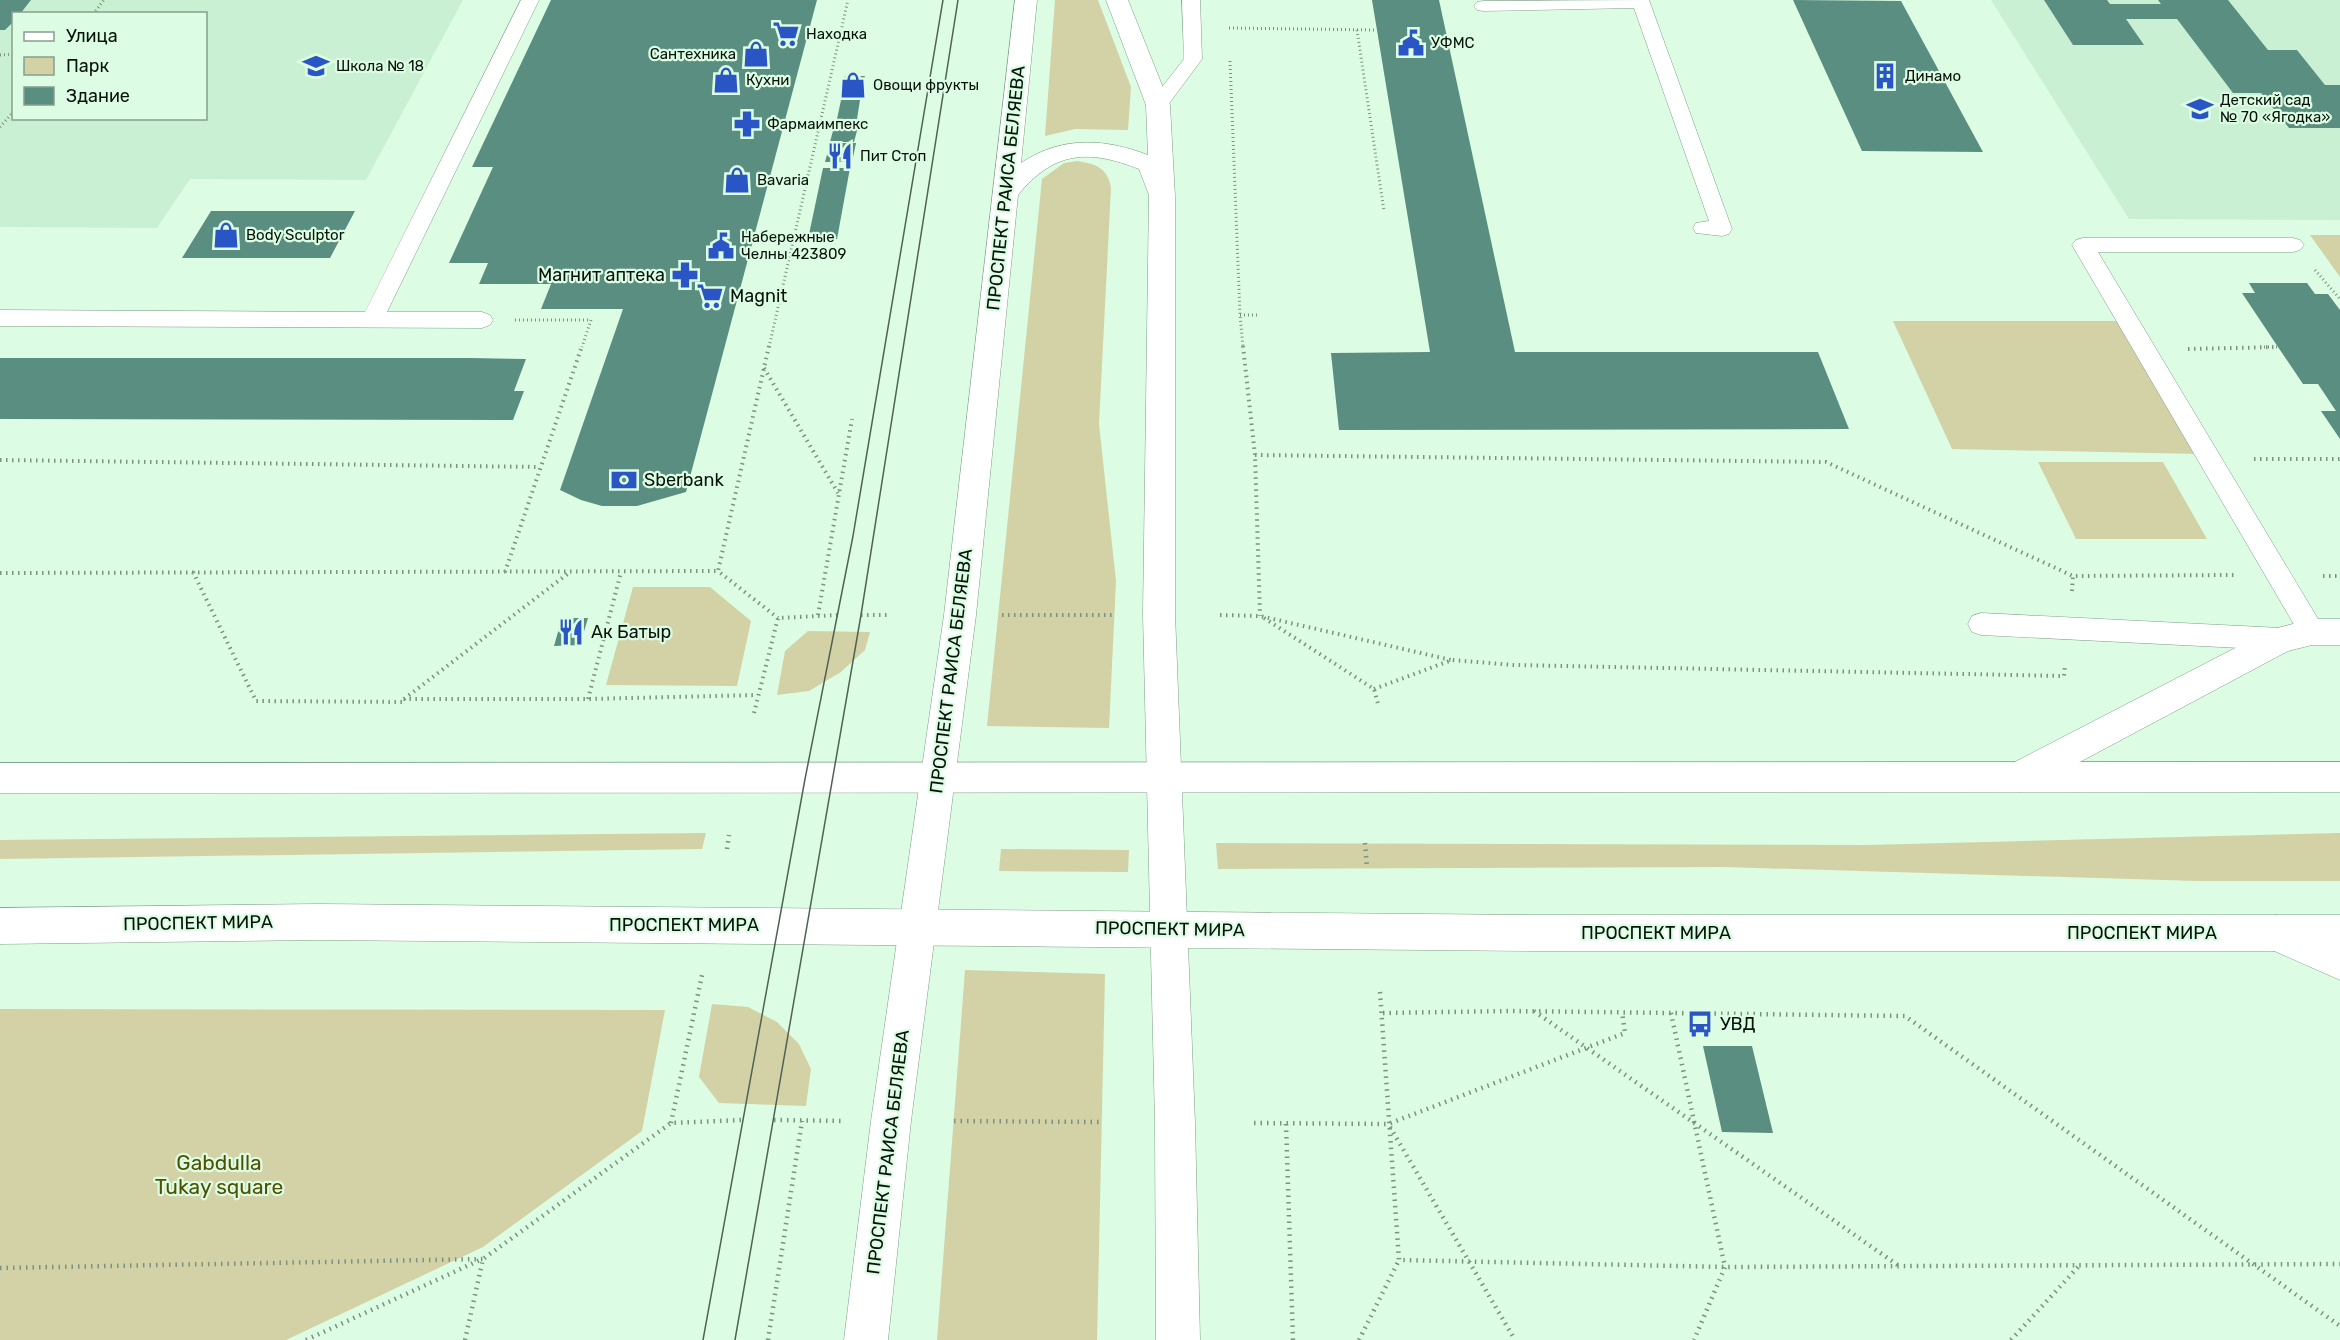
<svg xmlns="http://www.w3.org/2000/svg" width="2340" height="1340" font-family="Rubik,sans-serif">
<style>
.built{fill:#c9f0d3;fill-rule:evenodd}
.green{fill:#d2d2a6}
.building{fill:#5a8e80}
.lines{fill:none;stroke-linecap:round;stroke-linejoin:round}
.service-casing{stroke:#7e9d86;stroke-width:1}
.minor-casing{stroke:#7e9d86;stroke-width:1}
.tertiary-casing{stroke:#7e9d86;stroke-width:1}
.primary-casing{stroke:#7e9d86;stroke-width:1}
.path-far2{stroke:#7a927f;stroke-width:3;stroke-dasharray:1 3;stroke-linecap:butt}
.path-far1{stroke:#7a927f;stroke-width:4;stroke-dasharray:1.5 4.5;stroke-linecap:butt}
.path{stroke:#7a927f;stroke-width:4.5;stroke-dasharray:1.5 5;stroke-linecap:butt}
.service{fill:#fff;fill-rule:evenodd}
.minor{fill:#fff;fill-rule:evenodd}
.tertiary{fill:#fff;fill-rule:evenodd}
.primary{fill:#fff;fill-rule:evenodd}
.tram{stroke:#4f6253;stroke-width:1.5}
.labels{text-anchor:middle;stroke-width:4.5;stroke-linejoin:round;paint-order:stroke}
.far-poi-label{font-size:15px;fill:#07130a;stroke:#dcfde3;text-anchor:start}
.street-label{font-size:18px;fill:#07130a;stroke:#dcfde3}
.poi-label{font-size:18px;fill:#07130a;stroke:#dcfde3;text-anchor:start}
.near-park-label{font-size:21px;fill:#514f00;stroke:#dcfde3}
</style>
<rect width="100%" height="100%" fill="#dcfde3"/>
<path class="built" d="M0,0h463l-97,180 -176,-1 -33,49 -157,-1zM14,14h192v104h-192z
M1991,0h349v220l-211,-1z"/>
<path class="green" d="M1055,0h43l33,87 -3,43 -53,-1 -30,7z
M1077,161c18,3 30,6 34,26l-12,237 17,157 -7,147 -122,-2 55,-547 22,-16z
M2310,235h30v42z
M1893,321h226l80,133 -247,-5z
M2038,462h125l44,77h-131z
M633,587h77l41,34 -14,65 -131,-1z
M808,631l62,1 -5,18 -24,22 -32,19 -32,4 8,-44z
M706,833l-4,16 -702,10v-19z
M2340,833v48h-143l-473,-14 -506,2 -2,-26 651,2z
M1001,849l128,1 -1,22 -129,-1z
M965,970l140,4 -8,366h-160z
M712,1004l36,3 29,15 22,22 12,25 -5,37 -87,-3 -20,-26z
M0,1009l665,1 -23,121 -159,116 -197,93h-286z"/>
<path class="building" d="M0,0h31l-11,14h-6v7l-9,9h-5z
M551,0h266l-131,492 -49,14h-35l-21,-6 -21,-10 63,-181h-82l10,-25h-72l9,-21h-39l44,-96h-21z
M1372,0h67l76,352h303l31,77 -510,1 -8,-77 99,-1z
M1793,0l108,1 82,151 -121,-1z
M2044,0h63l3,4h51l-3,-4h70l40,50h29l28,35h15v43h-51l-28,-35h-28l-56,-74h-51l18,26h-71z
M845,76h20l-4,18h-20z
M841,100h19l-3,19h-20z
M834,127h24l-4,15h-24z
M830,143h26l-4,19h-27z
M823,168h27l-13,71h-29z
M211,211h144l-25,47h-148z
M2249,283h58l8,11h13l12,16v129l-19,-28h15l-18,-27h-15l-25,-37 -36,-54h13z
M0,358h470l56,1 -12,32h10l-11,29 -513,-1z
M562,618h26l-8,27 -26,1z
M1703,1046h49l21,87 -51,-1z"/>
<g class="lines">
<g class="service-casing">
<path id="service" d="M521,0h18l-152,312h95l8,3 3,5 -3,5 -8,3 -482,-2v-16l365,2z
M1182,0h18l2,59 -37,50h-14l-3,-4 36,-46z
M1649,0l83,229 -3,5 -7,2 -26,-3 -3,-5 3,-5 13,-2 -75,-213 -151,3 -6,-1 -3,-4 3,-4 6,-1z
M2083,238h210l7,2 4,5 -4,5 -7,2h-195l223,372 4,8 -4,8 -9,3 -9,-3 -231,-395 4,-5z
M1981,613l300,15 9,3 4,8 -4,8 -9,3 -300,-15 -9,-3 -4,-8 4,-8z"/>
</g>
<g class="minor-casing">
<path id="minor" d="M2312,619h28v26h-28l-24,6 -257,137 -12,4 -12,-4 -5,-11 5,-11 263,-136z
M2276,915l64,28v37l-77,-34 -6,-13 6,-13z"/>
</g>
<g class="tertiary-casing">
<path id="tertiary" d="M1015,0h22l-16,163c40,-27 83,-25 127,-8l-2,-50 -40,-105h22l42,105 5,92v417l20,509 5,217h-44l-1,-217 -12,-509 6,-419 -10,-26c-51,-20 -85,-18 -121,26l-42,420 -65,506 -23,219h-44l27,-219 73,-506z"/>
</g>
<g class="primary-casing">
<path id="primary" d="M2340,762v30l-2340,1v-30z
M319,904l1214,11h807v36h-807l-1214,-11 -319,4v-36z"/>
</g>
<path class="path-far2" d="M93,14l11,-14
M1229,28l148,2
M1357,30l27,181
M0,55l14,-1
M1230,61l10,254 3,32
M0,127l14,-16
M2315,270l25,29
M1240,315h17
M515,320h76l-9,27
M769,347l79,-347
M2260,347h18"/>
<path class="path-far1" d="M769,346l-51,225 60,47
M1243,346l12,109 5,161
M2188,349l90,-2
M764,368l74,125
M1255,455l571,7 247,114 161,-1
M2254,459h86
M0,460l540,7
M193,572l63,129 147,1v-3h185l169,-4
M505,572l77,-226
M0,573l718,-2
M2323,576h17
M2072,591l1,-15
M818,615l34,-196
M861,615h27
M1002,615h113
M1220,615l40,1 191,44
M1264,618l110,71 4,15
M1374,689l78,-29 62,5 550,11 1,-12
M404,699l166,-127
M588,699l33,-127
M754,713l24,-95 61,-3"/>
<path class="path" d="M1365,843l2,25
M727,849l2,-14
M1380,992l19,268 326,7 615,-3
M1534,1011l365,255
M1383,1013l128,-2 394,5 435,310
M1671,1013l54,254 -31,73
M774,1120l71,1
M954,1121l148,1
M671,1123l31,-148
M1254,1123l134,1 237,-91 -3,-21
M1286,1124l7,216
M1390,1127l125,213
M0,1268l483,-9
M306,1340l174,-80
M465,1340l18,-81 188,-136 71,-3
M768,1340l34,-219
M1359,1340l40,-80
M2011,1340l68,-74"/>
<use href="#service" class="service"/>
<use href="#minor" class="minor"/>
<use href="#tertiary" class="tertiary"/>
<use href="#primary" class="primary"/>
<path class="tram" d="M703,1340l102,-561 48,-243 90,-536
M735,1340l126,-725 97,-615"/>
</g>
<defs>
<g id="supermarket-bare" transform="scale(2.07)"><path d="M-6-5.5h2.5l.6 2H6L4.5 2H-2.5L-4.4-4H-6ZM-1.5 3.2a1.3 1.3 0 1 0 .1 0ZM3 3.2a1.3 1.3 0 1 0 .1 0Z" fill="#2956c4" stroke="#dcfde3" stroke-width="2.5" paint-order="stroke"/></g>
<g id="civic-bare" transform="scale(2.07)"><path d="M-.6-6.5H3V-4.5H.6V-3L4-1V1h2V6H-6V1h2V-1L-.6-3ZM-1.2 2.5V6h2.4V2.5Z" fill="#2956c4" stroke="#dcfde3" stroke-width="2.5" paint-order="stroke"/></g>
<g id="shop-bare" transform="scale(2.07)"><path d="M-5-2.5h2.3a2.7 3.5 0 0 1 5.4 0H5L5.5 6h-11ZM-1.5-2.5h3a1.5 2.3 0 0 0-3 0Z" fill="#2956c4" stroke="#dcfde3" stroke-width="2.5" paint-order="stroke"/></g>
<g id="school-bare" transform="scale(2.07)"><path d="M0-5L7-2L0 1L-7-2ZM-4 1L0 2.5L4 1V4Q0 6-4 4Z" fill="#2956c4" stroke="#dcfde3" stroke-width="2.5" paint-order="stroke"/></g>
<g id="building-bare" transform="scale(2.07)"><path d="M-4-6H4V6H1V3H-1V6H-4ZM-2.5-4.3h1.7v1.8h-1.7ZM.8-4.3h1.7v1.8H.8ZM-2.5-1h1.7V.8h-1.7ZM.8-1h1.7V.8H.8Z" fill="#2956c4" stroke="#dcfde3" stroke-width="2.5" paint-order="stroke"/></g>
<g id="pharmacy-bare" transform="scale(2.07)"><path d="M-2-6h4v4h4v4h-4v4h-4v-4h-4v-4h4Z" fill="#2956c4" stroke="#dcfde3" stroke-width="2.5" paint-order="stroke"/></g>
<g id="restaurant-bare" transform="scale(2.07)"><path d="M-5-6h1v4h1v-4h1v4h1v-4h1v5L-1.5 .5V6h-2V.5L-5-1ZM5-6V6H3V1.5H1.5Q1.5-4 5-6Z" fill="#2956c4" stroke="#dcfde3" stroke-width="2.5" paint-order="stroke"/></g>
<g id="bank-bare" transform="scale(2.07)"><path d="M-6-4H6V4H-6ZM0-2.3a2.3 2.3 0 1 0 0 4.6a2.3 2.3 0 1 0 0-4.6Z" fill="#2956c4" stroke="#dcfde3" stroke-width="2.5" paint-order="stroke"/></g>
<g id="bus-bare" transform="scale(2.07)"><path d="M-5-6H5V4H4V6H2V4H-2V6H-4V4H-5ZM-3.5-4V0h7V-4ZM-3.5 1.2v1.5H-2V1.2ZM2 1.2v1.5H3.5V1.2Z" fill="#2956c4" stroke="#dcfde3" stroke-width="2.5" paint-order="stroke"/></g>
</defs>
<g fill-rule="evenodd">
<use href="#supermarket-bare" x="786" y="34"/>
<use href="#civic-bare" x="1411" y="43"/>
<use href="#shop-bare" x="756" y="54"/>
<use href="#school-bare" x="316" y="66"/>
<use href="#building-bare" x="1885" y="76"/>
<use href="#shop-bare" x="726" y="80"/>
<use href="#shop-bare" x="853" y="85"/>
<use href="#school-bare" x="2200" y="109"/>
<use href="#pharmacy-bare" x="747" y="124"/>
<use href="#restaurant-bare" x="840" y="156"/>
<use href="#shop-bare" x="737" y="180"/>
<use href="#shop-bare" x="226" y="235"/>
<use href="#civic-bare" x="721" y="246"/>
<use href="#pharmacy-bare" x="685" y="275"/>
<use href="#supermarket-bare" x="710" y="296"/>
<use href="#bank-bare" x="624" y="480"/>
<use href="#restaurant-bare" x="571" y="632"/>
<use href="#bus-bare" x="1700" y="1024"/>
</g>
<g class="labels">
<g class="far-poi-label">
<text x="806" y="39">Находка</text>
<text x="1431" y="48">УФМС</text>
<text x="736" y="59" text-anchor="end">Сантехника</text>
<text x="336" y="71">Школа № 18</text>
<text x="1905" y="81">Динамо</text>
<text x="746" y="85">Кухни</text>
<text x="873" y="90">Овощи фрукты</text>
<text x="2220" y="105">Детский сад<tspan x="2220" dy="17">№ 70 «Ягодка»</tspan></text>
<text x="767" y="129">Фармаимпекс</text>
<text x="860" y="161">Пит Стоп</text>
<text x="757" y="185">Bavaria</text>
<text x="246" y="240">Body Sculptor</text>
<text x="741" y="242">Набережные<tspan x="741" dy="17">Челны 423809</tspan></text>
</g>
<g class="street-label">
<text transform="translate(1006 188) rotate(-84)" y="6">ПРОСПЕКТ РАИСА БЕЛЯЕВА</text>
<text transform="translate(951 671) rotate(-83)" y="6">ПРОСПЕКТ РАИСА БЕЛЯЕВА</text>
<text transform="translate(198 923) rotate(-1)" y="6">ПРОСПЕКТ МИРА</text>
<text x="684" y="931">ПРОСПЕКТ МИРА</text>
<text transform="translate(1170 929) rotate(1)" y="6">ПРОСПЕКТ МИРА</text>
<text x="1656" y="939">ПРОСПЕКТ МИРА</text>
<text x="2142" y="939">ПРОСПЕКТ МИРА</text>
<text transform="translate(888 1152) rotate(-83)" y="6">ПРОСПЕКТ РАИСА БЕЛЯЕВА</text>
</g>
<g class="poi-label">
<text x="665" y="281" text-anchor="end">Магнит аптека</text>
<text x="730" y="302">Magnit</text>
<text x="644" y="486">Sberbank</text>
<text x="591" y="638">Ак Батыр</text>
<text x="1720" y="1030">УВД</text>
</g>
<g class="near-park-label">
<text x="219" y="1170">Gabdulla<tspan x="219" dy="24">Tukay square</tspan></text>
</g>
</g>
<rect x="12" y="12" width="195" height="108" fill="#dcfde3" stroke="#879f8c" stroke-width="1.5"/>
<rect x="24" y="32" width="30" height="9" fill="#ffffff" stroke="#879f8c" stroke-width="1.5"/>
<text x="66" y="42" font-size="18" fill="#07130a">Улица</text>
<rect x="24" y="57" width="30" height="18" fill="#d2d2a6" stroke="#879f8c" stroke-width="1.5"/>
<text x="66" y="72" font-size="18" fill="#07130a">Парк</text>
<rect x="24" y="87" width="30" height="18" fill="#5a8e80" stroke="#879f8c" stroke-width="1.5"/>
<text x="66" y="102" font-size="18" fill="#07130a">Здание</text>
</svg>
